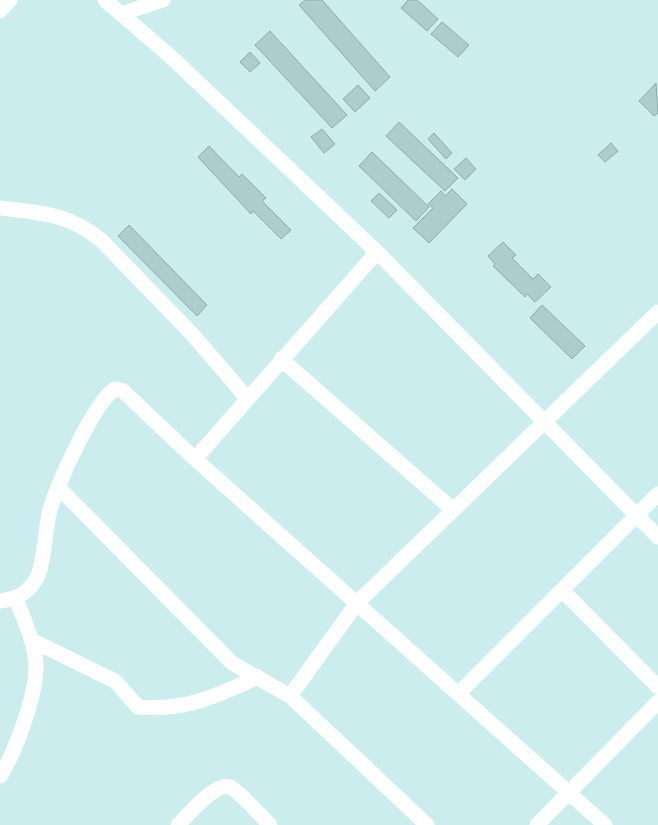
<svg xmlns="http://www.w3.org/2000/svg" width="658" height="825" font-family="'IBM Plex Serif',serif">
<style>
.building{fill:#adcdcd;stroke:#8cabab}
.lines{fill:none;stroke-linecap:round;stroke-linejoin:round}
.minor{stroke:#fff;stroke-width:15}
</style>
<rect width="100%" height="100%" fill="#cceded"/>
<path class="building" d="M305,0h17l68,77 -15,14 -76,-86z
M408,0h9l21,19 -11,12 -26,-23z
M442,22l27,23 -11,12 -27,-23z
M270,31l77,84 -15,13 -77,-83z
M250,52l10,11 -10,9 -10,-10z
M656,83l2,30 -4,3 -15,-15z
M358,85l12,13 -15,14 -12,-13z
M399,122l59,56 -13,13 -59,-55z
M322,129l13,15 -11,9 -13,-16z
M434,133l18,20 -6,6 -18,-20z
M611,143l7,8 -13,11 -7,-7z
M209,146l30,31 3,-3 24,24 -4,3 29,29 -10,9 -28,-28 -2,3 -53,-57z
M372,152l57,55 -13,14 -57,-55z
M466,158l10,11 -11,11 -11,-11z
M452,189l15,15 -38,39 -16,-15 20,-20 -5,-4 13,-13 4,5z
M379,193l18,17 -8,8 -18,-17z
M129,225l78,80 -10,11 -79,-80z
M503,242l13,13 -4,3 21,21 5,-5 13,13 -16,15 -8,-8 -2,3 -32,-31 2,-2 -7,-8z
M542,305l43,41 -13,13 -42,-41z"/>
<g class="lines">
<path class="minor" d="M105,0l65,56 207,196 281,285
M0,11l10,-11
M121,14l42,-14
M0,208c42,5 68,5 102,33l90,93 55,64
M281,359l171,150
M195,459l182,-207
M59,488l173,175 58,33 137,129
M562,590l96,97
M0,601c15,-2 26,-6 35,-20 9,-12 10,-50 14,-67 6,-26 45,-112 66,-125l8,2 72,68 410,366
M31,640l84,41 23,26c48,4 78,-11 120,-30
M458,694l200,-200
M290,696l67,-93 301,-291
M0,776c15,-22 37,-84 36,-110 -1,-24 -12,-46 -20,-67
M178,825c10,-10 37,-43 52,-38 8,3 33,31 40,38
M537,825l121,-123"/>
</g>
</svg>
